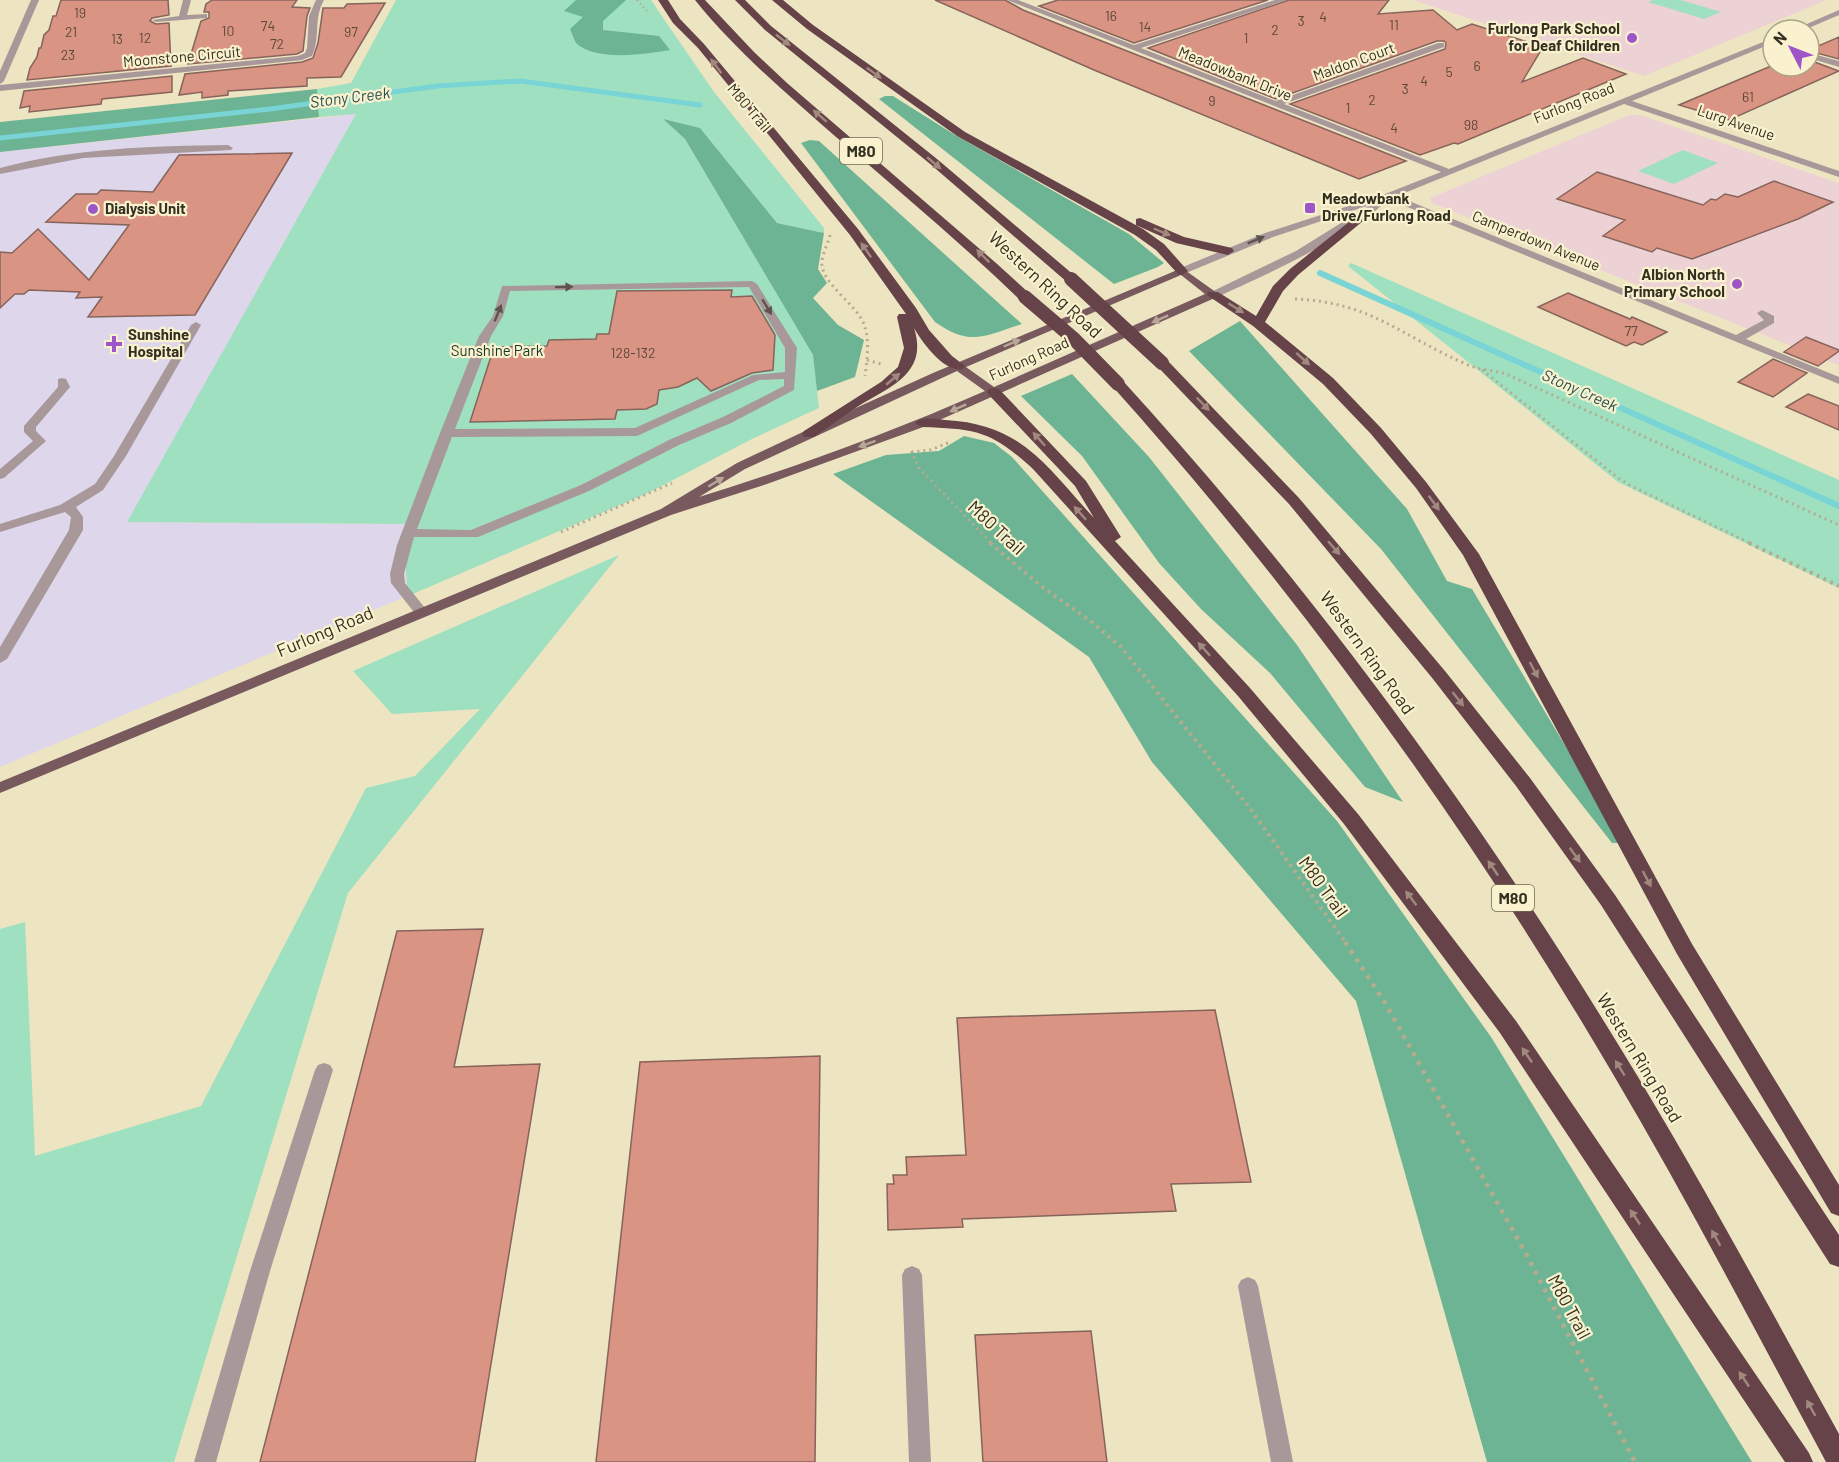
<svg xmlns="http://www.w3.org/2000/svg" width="1839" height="1462" font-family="Barlow,sans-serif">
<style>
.education{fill:#edd2d5}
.medical{fill:#ded6eb}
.green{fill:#9fe0c0}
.forest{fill:#6cb493}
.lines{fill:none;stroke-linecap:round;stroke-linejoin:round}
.stream-far1{stroke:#78d4d5;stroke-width:5}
.stream{stroke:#78d4d5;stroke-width:6}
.building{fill:#da9484;stroke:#86645c;stroke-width:1.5}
.path-far3{stroke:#b3ac8f;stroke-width:2;stroke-dasharray:1.5 3;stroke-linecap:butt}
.path-far2{stroke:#b3ac8f;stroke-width:3;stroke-dasharray:2 4;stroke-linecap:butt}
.path-far1{stroke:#b3ac8f;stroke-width:4;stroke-dasharray:3 4.5;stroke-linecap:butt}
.path{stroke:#b3ac8f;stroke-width:4.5;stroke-dasharray:4 6;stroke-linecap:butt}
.minor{fill:#a9989a;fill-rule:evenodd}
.major{fill:#77595e;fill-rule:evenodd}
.highway{fill:#654349;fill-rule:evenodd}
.highway-bridge{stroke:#654349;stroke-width:14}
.oneway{fill:#a1897e}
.oneway2{fill:#5c544c}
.oneway3{fill:#b8a696}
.poi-dot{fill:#9e55c8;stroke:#faf2ce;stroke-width:2}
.labels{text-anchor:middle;stroke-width:4.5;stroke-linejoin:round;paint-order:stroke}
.far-number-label{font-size:14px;fill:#5d493a}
.far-poi-label{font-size:15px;font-weight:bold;fill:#333022;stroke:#faf2ce;text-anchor:start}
.far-street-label{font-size:15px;fill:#333022;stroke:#faf2ce}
.far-park-label{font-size:15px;fill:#163729;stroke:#faf2ce}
.far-water-label{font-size:16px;font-style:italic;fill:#275152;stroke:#faf2ce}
.shield{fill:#faf2ce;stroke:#6f6a56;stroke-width:1.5}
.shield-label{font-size:16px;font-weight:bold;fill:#333022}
.street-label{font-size:18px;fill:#333022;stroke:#faf2ce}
</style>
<rect width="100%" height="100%" fill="#ede4c1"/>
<path class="education" d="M1413,0h414l-183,76z
M1629,115h11l199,68v182l-407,-162 -2,-5z"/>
<path class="medical" d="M356,114l-228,408 286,2 -7,72 -407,171v-615z"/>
<path class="green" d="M396,0h255l63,92 110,136v5l-47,-10 -77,-95 -36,-8 21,19 128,216 6,53 -67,31 -104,54 -240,103 -4,-51 10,-21 -287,-2 229,-408 -37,3 -2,-28 34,-6z
M1653,0h28l40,12 -17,7 -56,-17z
M1683,150l35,13 -44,21 -36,-13z
M1351,263l488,217v108l-221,-106 -270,-216z
M619,555l-271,338 -174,569h-174v-533l25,-7 10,234 166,-50 165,-318 49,-12 65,-67 -88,5 -39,-43z"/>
<path class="forest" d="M576,0h50l-23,21v9l56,6 11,14c-24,4 -74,12 -94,-7 -2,-3 -4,-10 -6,-14l13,-12 -19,-6z
M317,89l2,28 -319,35v-30z
M885,96h8l62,39 174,99 35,29 -6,4 -44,17 -235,-185z
M663,119l37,9 77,95 47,10 -6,36 9,14 -14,15 25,27 26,15 -9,37 -38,14 -4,-36 -128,-216z
M810,140l9,1 203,183c-38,12 -51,23 -87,-2l-134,-179z
M1240,321l167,188 40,72 25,8 151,254h-11l-231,-294 -192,-198z
M1072,374l77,83 148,188 106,157 -38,-15 -95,-114 -69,-64 -42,-46 -77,-107 -61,-60z
M964,436l30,7 18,14 325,364 154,216 261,425h-265l-131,-461 -204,-239 -63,-105 -256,-183 53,-19 53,-4z"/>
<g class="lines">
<path class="stream-far1" d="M0,138l270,-29 167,-23 83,-5 180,24"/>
<path class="stream" d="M1320,273l519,233"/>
</g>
<path class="building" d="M61,0h107l1,15 -17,3 -2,3 6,3 13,-1 2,43 -144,14 3,-12 7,-11 2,-9h2l3,-13 5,-5 4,-14h3z
M212,0h85l-5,7 18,1 -3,8 -4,35 -6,3 -109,10 13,-43 8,-3v-6h-5l2,-8z
M935,0h70l18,10 383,151 -47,18 -265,-109z
M1058,0h210l-134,43 -95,-37z
M1289,0h100l-11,14 55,-4 24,20 15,-6 71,23 -21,35 61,-24 43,16 -168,70 -4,-1 -34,12 -130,-51 155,-55 1,-6 -2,-2h-7l-161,58 -128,-51z
M385,3l-44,74 -34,1v8l-79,5v4l-26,3v-6l-23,3 6,-21 117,-12 11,-4 5,-15 5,-35h21l3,-4z
M1839,37v22l-30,-8v-1z
M1809,60l30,11 -110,49 -50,-15 92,-39h38z
M172,76v16l-70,7 -1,5 -72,8 1,-6 -10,2 4,-17z
M292,153l-97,162 -107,2 14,-20 -26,1 4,-6 -51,-2 -5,4h-9l-15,14v-56l12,1 26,-24 51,51 40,-55 -83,-3 30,-28h21l4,-4 52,2 26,-37z
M1597,172l106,33 8,-6 5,1 9,-6 13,3 36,-16 59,21 -35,17 -106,40 -35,-11 -5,4 -49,-16 22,-16 -68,-21z
M732,290l-1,7 21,-1 23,39 -2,35 -21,3 -41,18 -14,-13 -19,9 -19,3 -2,14 -11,5 -29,1 -2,9 -145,3 24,-75 53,-1 2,-6 47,-1 1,-5h12l8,-43z
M1568,293l62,26 2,-2 35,15 -25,13 -8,-3 -8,4 -88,-39z
M1806,337l33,13v1l-21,15 -34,-14z
M1773,359l34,14 -34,24 -35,-15z
M1808,394l31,12v24l-53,-23z
M483,929l-29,138 86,-3 -65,398h-215l137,-531z
M1215,1010l36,172 -80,2 5,27 -214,8 1,8 -75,3 -1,-46h7l-1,-9h14l-1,-18 60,-2 -9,-137z
M820,1056l-5,406h-219l44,-400z
M1091,1331l16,131h-124l-8,-127z"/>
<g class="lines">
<path class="path-far3" d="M637,0l10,11
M830,237l1,-4"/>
<path class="path-far2" d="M830,235c-2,9 -8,19 -8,28 -1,20 34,41 42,61 6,16 3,35 1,52
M1295,299c76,3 106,37 171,65 12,6 27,6 40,10l333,151
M867,360l14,4
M1482,370l135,107 14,9 121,58
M948,443l-18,7 -18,2 7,16 73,76
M561,532l111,-49"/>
<path class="path-far1" d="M990,543l51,43 48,34 32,27 128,160 97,136
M1749,543l90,43"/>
<path class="path" d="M1345,942l39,59 142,253 109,208"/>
<path class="minor" d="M31,0h8l-35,81 -4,3v-13z
M183,0h8l-4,15 20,-1v4l-51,4 -4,-2 27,-4z
M316,0h8c-11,20 -3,37 -12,56l-10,4 -302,31v-6l298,-29 7,-3 2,-5 2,-32z
M1007,0h11l116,45 141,-45h12l-146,48 135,53 162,-58h6v4l-160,57 165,65 324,-131v5l-141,58 207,70v6l-215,-73 -227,92 339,139 28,-15 -7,-7 5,-3 12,6v7l-28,16 93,38v7l-451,-185c-33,36 -123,76 -171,98h-8v-4l87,-42 74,-46 -97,32 -87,36h-8v-4l87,-36 120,-39 56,-22z
M1839,10v5l-35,15h-11z
M1809,53l30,8v6l-30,-9z
M228,145l5,3 -2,2 -148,8 -83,16v-6c75,-20 151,-22 228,-23z
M752,281l5,3 40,64 -3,42 -63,33 -52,22 -90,46 -111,46h-64l-10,37 1,9 24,30 -2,3h-10l-26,-33 -1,-9 7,-29 43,-112 39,-97 14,-20 9,-30zM749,287l36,61v24l-32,3 -118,53 -180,1 36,-93 12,-20 7,-25zM784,379v7l-61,31 -52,22 -90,46 -110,45 -54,-1 35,-92 185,-1 122,-56z
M196,322l5,3 -75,131 -23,34 -27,17 7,10v13l-76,129 -7,4v-16l69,-117 2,-13 -6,-5 -65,20v-8l60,-19 35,-21 19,-28 77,-131z
M62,378l4,1 4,8 -34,40v4l10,10 -42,37 -4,1v-10l33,-28 -9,-9v-6l34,-39v-8z
M324,1063l6,2 3,5 -63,201 -54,191h-22l56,-191 65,-201 3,-5z
M912,1266l7,3 3,6 9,187h-22l-7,-187 3,-6z
M1248,1277l7,3 3,6 35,176h-22l-33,-176 3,-6z"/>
<path class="major" d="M1182,268l35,25v4l-291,129 -159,58 -96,31 -671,278v-11l661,-273 76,-46 68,-32 128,-58zM1181,275l24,19 -211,93 -28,-20zM957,371l28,20c-93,41 -189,76 -286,106l46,-28z"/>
<path class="highway" d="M658,0h10l12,19 24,25 154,185 58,79 13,22 23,26 13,10 -2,3c-19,4 -41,-27 -49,-41 15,46 -25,59 -57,79 -15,10 -28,20 -43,30h-10l-2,-3 2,-3 77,-49 17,-15 6,-19 -7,-31 2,-3h7l-56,-79 -152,-187 -25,-25z
M695,0h10l49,52 33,31 209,180 34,31 1,3 -1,3h-10c-59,-57 -122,-110 -184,-163 -49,-43 -100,-86 -141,-137z
M735,0h10l26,26 166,133 138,117 2,3 -2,3h-8l-138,-119 -164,-133z
M772,0h11l30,25 152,107 178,97 21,15 24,27 -6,4 -4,-1 -22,-24 -21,-15 -178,-99 -150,-107z
M1359,214l6,4 -2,3 -65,54 -15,16 -18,31 68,56 48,50 45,54 53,72 213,390 147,241v31l-8,-3 -154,-259 -214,-399 -47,-67 -45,-54 -48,-50 -70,-58 -46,-31 1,-3h10l38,24 17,-30 17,-17z
M1140,218l44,19 48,11 2,3 -6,4 -52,-12 -40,-18v-6z
M1162,359l5,1 132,138 146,173 85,107 85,117 224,340v32l-9,-3 -229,-359 -85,-119 -83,-107 -144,-175 -132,-138 -2,-3 2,-3z
M1118,380l5,1c189,207 355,433 501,673 76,124 145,253 215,380v28h-13c-71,-132 -140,-265 -216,-393 -143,-243 -309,-472 -497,-682l-2,-3z
M994,388l5,1 87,92 35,56 -6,4 135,147 108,126 158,207 293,432 4,9h-28l-285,-429 -156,-209 -106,-128 -205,-227c-42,-38 -55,-40 -111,-42l-7,-4c6,-7 21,-4 30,-3 77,4 100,45 149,98l-19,-32 -86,-91 -2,-3 2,-3z"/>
<path class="highway-bridge" d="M1071,279l91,84
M1025,297l48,41 45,46"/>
</g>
<defs><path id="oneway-solid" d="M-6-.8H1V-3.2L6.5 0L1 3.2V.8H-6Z" transform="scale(1.5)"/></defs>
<g class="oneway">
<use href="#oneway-solid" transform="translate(783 40) rotate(38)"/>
<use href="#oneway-solid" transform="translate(716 66) rotate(-127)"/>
<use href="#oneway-solid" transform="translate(874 73) rotate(36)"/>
<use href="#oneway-solid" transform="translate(820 116) rotate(-139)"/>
<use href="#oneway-solid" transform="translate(934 163) rotate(40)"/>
<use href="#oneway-solid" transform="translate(1162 232) rotate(23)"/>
<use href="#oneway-solid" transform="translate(866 250) rotate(-125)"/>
<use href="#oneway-solid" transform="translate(983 256) rotate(-135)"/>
<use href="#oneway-solid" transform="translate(1236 308) rotate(32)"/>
<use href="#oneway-solid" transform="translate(1303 359) rotate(42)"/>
<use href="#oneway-solid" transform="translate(893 379) rotate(-40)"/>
<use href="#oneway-solid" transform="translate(1203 404) rotate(46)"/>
<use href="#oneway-solid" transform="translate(1039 439) rotate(-132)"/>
<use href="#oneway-solid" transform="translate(1434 503) rotate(54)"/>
<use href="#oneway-solid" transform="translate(1080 513) rotate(-132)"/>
<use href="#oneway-solid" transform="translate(1334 548) rotate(49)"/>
<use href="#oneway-solid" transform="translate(1204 649) rotate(-132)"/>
<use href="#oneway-solid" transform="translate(1534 670) rotate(62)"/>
<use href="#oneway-solid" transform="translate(1458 699) rotate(52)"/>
<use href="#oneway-solid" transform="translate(1575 855) rotate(54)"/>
<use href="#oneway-solid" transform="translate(1493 868) rotate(-124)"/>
<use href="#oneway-solid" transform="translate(1647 879) rotate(62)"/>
<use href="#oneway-solid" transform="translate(1411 898) rotate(-127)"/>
<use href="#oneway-solid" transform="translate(1527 1055) rotate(-124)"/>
<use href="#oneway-solid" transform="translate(1620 1068) rotate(-121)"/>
<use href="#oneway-solid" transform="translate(1635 1217) rotate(-124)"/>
<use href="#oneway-solid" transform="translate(1716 1238) rotate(-119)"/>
<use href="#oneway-solid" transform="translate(1744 1379) rotate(-124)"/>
<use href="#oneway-solid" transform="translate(1811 1408) rotate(-119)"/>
</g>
<g class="oneway2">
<use href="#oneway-solid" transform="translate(1256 240) rotate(-22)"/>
<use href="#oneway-solid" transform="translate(564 287) rotate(-1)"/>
<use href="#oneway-solid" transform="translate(767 307) rotate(59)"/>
<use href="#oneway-solid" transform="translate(498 313) rotate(-68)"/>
</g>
<g class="oneway3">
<use href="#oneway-solid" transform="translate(1160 319) rotate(156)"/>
<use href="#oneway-solid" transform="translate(1012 343) rotate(-23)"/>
<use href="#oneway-solid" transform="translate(958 408) rotate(156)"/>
<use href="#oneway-solid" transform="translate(867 444) rotate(160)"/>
<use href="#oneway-solid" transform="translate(716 482) rotate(-31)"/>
</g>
<g class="poi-dot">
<circle cx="1632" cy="38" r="6"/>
<rect x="1304" y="202" width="12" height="12" rx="3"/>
<circle cx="93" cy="209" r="6"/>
<circle cx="1737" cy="284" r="6"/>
<path d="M111 335h6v6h6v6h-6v6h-6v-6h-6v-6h6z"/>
</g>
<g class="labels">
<g class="far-number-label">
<text x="80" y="18">19</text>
<text x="1111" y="21">16</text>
<text x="1323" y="22">4</text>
<text x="1301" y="26">3</text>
<text x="1394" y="30">11</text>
<text x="268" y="31">74</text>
<text x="1145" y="32">14</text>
<text x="1275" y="35">2</text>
<text x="228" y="36">10</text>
<text x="71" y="37">21</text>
<text x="351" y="37">97</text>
<text x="145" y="43">12</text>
<text x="1246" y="43">1</text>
<text x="117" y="44">13</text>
<text x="277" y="49">72</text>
<text x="68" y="60">23</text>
<text x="1477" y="71">6</text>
<text x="1449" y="77">5</text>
<text x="1424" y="86">4</text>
<text x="1405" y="94">3</text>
<text x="1748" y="102">61</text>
<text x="1372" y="105">2</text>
<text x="1212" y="106">9</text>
<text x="1348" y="113">1</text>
<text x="1471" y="130">98</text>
<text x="1394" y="133">4</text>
<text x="1631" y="336">77</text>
<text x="633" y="358">128-132</text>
</g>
<g class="far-poi-label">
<text x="1620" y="34" text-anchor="end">Furlong Park School<tspan x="1620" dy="17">for Deaf Children</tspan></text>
<text x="1322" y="204">Meadowbank<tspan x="1322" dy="17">Drive/Furlong Road</tspan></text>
<text x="105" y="214">Dialysis Unit</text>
<text x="1725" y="280" text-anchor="end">Albion North<tspan x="1725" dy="17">Primary School</tspan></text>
<text x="128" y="340">Sunshine<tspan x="128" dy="17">Hospital</tspan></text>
</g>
<g class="far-street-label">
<text transform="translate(182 57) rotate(-5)" y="5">Moonstone Circuit</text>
<text transform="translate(1354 62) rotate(-20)" y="5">Maldon Court</text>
<text transform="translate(1235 74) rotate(22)" y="5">Meadowbank Drive</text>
<text transform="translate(1574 103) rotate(-22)" y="5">Furlong Road</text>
<text transform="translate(749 108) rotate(50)" y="5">M80 Trail</text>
<text transform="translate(1736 123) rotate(19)" y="5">Lurg Avenue</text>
<text transform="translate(1536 241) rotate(22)" y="5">Camperdown Avenue</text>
<text transform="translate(1029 359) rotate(-24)" y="5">Furlong Road</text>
</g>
<g class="far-park-label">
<text x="497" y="356">Sunshine Park</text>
</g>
<g class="far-water-label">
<text transform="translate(350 97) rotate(-7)" y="6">Stony Creek</text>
<text transform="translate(1580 390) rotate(24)" y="6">Stony Creek</text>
</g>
<g class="shield">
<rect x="840" y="138" width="42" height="26" rx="4.5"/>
<rect x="1492" y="885" width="42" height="26" rx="4.5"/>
</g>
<g class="shield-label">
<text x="861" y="157">M80</text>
<text x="1513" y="904">M80</text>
</g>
<g class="street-label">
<text transform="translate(1045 285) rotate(43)" y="6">Western Ring Road</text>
<text transform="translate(996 528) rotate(43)" y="6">M80 Trail</text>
<text transform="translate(325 632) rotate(-23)" y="6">Furlong Road</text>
<text transform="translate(1367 653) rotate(54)" y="6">Western Ring Road</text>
<text transform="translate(1323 887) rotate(54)" y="6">M80 Trail</text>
<text transform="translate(1639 1058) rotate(59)" y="6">Western Ring Road</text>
<text transform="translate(1569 1307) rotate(62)" y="6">M80 Trail</text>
</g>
</g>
<g transform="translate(1791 48) rotate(312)"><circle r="28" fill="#faf2ce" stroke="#aaa489" stroke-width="1.5"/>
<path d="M0-4.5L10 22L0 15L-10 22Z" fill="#9e55c8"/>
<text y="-9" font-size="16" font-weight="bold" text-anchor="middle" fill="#333022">N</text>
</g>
</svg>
